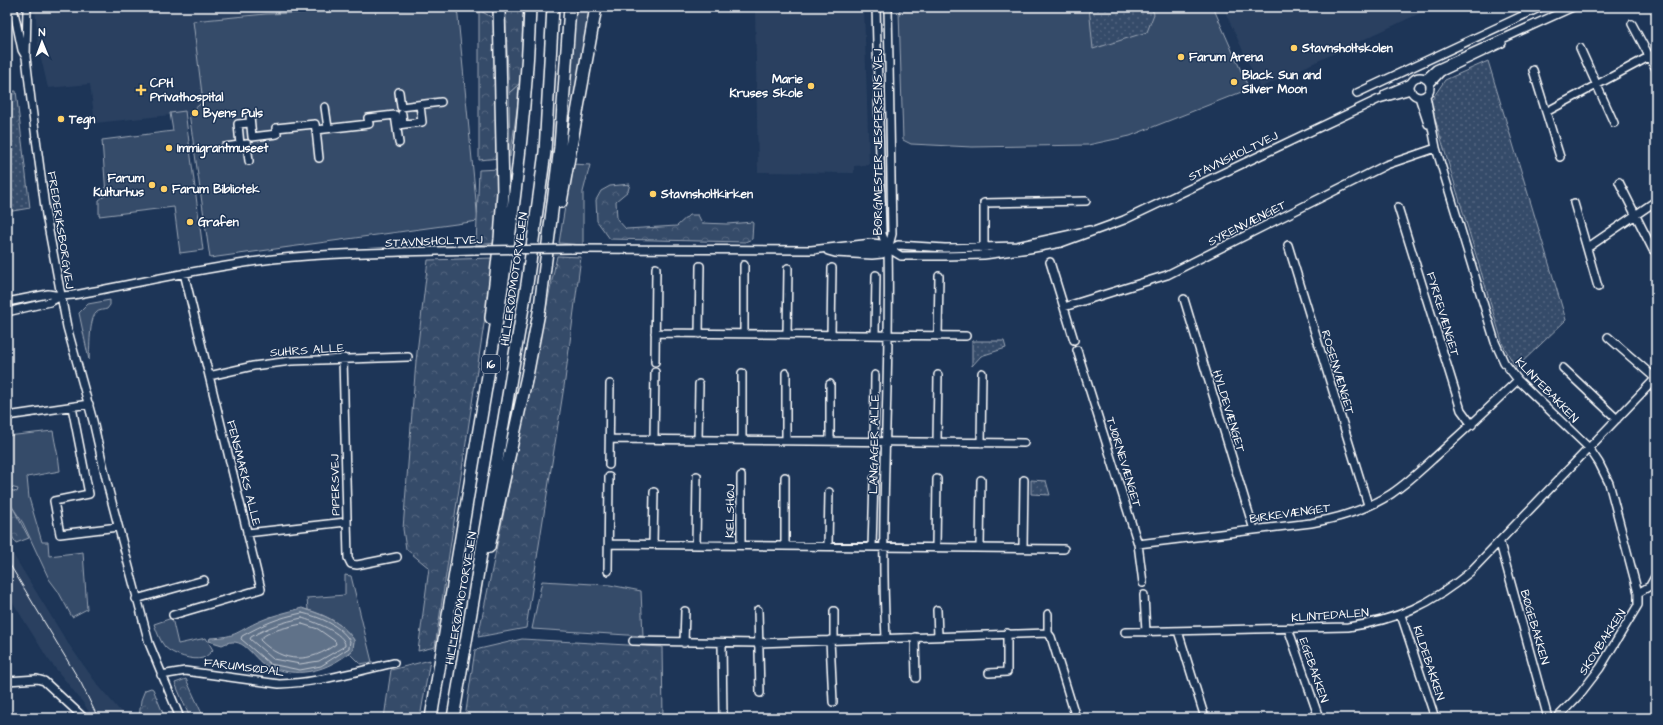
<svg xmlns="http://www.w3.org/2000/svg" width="1663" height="725" font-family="'Architects Daughter',sans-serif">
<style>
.built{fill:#2a4161}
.grass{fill:#364b69;stroke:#9aa5b4}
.forest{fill:url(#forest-crowns);stroke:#9aa5b4}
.park{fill:url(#park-dots);stroke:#9aa5b4}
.water{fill:#617289;stroke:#a0aab8}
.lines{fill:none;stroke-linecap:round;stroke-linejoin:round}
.shore{stroke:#c0c7d0;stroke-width:1}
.minor-casing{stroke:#fff;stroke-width:10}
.highway-casing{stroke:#fff;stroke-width:14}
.minor{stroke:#1d3557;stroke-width:7}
.highway{stroke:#1d3557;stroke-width:11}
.tram{stroke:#fff;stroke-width:1}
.minor-bridge-casing{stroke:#fff;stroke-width:10;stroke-linecap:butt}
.minor-bridge{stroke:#1d3557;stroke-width:7}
.poi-dot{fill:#ffd166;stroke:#1d3557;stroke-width:1.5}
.labels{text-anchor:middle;stroke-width:3;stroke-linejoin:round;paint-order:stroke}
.shield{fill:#1d3557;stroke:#bbc2cd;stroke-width:1}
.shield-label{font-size:11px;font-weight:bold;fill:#fff}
.poi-label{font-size:12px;font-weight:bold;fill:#fff;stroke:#1d3557;text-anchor:start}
.street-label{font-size:12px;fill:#fff;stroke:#1d3557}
</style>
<defs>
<pattern id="forest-crowns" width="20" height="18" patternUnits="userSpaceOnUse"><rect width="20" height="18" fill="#364b69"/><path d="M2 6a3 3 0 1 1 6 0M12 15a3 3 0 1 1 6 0" fill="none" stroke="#546680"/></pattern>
<pattern id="park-dots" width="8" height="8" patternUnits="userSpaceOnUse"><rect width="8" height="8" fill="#364b69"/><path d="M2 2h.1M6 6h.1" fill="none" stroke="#546680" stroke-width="1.8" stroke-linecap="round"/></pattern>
</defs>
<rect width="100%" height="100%" fill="#1d3557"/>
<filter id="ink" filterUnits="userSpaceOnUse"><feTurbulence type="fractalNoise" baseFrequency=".025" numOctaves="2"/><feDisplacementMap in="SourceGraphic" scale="8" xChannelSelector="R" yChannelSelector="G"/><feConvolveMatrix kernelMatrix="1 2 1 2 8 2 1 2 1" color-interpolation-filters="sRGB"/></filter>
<g filter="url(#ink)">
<path class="built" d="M35,7h66l81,3 275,-3 21,214 -268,37 -21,-145 -94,10 -5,-39 -42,4 -10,-43z
M755,7h109l5,158 -15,1v7l-96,-1z
M1223,7h210l-173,81z
M9,548l58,94 30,42 29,34h-33l-9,-14 -36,-45 -41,-66v-44z"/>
<path class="grass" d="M457,7l21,214 -268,37 -21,-145 14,-11 -10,-81 73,-7z
M575,7h15l-25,148z
M904,7h309l36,82 -119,47 -42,9 -116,2 -61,-3 -8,-4 -4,-129z
M521,82l-11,75 -1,-64z
M185,111l18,139 -23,3 -6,-46 -75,9v-16l7,-5 -4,-55 71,-9 -3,-18z
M572,164l18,1 -7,27v53l-24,-2z
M110,300v5l-3,4c-3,1 -9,1 -11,4 -7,6 -6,37 -7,47l-10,-47 9,-9z
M53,431c2,14 6,26 7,40l-33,6 2,21 13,44h6l1,14 34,-4 4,57 -15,8 -14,-26 -9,-12 -26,-56 -10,-15 -6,-7 3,-11 7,2 1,-3 -11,-3v-50z
M345,575l6,1 21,86 -12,2 -11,-11 4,-3 1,-10c-11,-16 -28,-25 -46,-30l-1,-12 38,-3z
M542,581l68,4 31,6 2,45 -111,-7z
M172,618l6,26 28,-6 7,12c-3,3 -6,6 -10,8 -10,3 -30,-3 -38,-11 -5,-6 -8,-15 -11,-23z"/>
<path class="forest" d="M505,7h18l-2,75 -12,11z
M479,10l14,8 7,140 -21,2z
M500,169l-3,74 -21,2 3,-75z
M630,184l-2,7 -12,10 1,18 9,10 51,-3 12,-11h9l4,8 25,1 26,-2 -1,17 -7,3 -135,-3 -13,-18 -1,-21 5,-9 9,-5z
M557,256l24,1 -16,123 -39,248 -48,9z
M494,258l-59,389 -17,4 11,-83 -23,-19 -3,-20 13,-168 12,-101z
M7,501l6,7 16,30 -13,5 -9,-15z
M522,639l140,8 1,71h-198l10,-68z
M430,660l-10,58h-36l7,-48z
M186,679l18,39h-14l-15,-35z
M151,688l2,1 12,29h-26l2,-18 4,-10z"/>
<path class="park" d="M1089,7h62l3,7 -7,18 -54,17z
M1488,61l78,259 -50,48 -13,-23 -73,-243 15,-22z
M16,91l14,117 -23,4v-120z
M972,341h32l2,7 -25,8 -9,10z
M1031,480l15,1 4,14 -19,-1z"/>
<path class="water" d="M302,608c21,7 39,13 52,32l-1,10c-22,18 -46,27 -74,20 -4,-1 -8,-1 -12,-3 -17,-11 -23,-33 -45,-22l-13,-4 1,-3c28,-1 27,-7 50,-17 13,-6 28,-9 42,-13z"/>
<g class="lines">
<path class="shore" d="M302,613c18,4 38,12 48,28l-1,7 -28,18 -21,4 -30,-6 -29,-25 1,-3c22,-12 35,-18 60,-23z
M302,618c10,3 44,15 43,28l-26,15 -19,3 -27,-5 -23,-20 1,-2c17,-10 32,-15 51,-19z
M302,624l16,5 17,12 1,3c-26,19 -52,20 -76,-4 5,-9 32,-14 42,-16z"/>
<g class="minor-casing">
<path id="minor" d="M13,7l9,43 4,7
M27,7l-1,50 5,43 15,115 21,112 26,94 16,70 40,152 31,75
M876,7l6,227 6,15
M1632,24l24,45
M1580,48l34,75
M1533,70l27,87
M1410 87a10 10 0 1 1 20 0a10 10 0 1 1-20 0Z
M1425,79l11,-10 137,-62
M1430,84l11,-12 61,-29
M399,92l2,15 40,-5
M1357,93l184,-86
M1385,94l26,-11
M1426,96l10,52 59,194 9,20 14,18 71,68 10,15 10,20 29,110
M1419,97l9,27
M325,107l3,21
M1546,112l110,-59
M402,114l1,10
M250,116l2,21 25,-3 -1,-6 39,-4 1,6 53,-6 -1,-6 27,-3 4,28
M397,125l25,-3 -2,-17
M316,130l3,28
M240,145l-2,-21 12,-1
M225,147l22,-3 2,17
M1619,182l34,68
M1574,203l24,84
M1398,207l63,203 11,15
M1288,245l80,260
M1587,248l69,-47
M571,249l244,1
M811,250l61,-7 9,1 20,12h44l39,-1 45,-6 32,-6 63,-23 255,-121 32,-9
M838,250l49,-1
M828,251l7,2 37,2 10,-1 16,-9 47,3 72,-2 73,-16
M984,251v-48l102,-2
M1050,262l24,78
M744,265v69
M1184,299l70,231
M7,302l41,-8 13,2 12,-1c66,-12 133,-28 200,-36 67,-7 135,-7 202,-9
M1064,307l103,-32 219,-110 50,-17
M7,312l43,-10 11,-6
M655,333l311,3
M699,334l1,-68
M787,334l1,-66
M831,335l1,-67
M875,335l1,-60
M938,336l1,-60
M1608,337l47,41
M1077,350l61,194 5,39
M343,358l5,200 3,6 6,1 40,-8
M655,362l1,-94
M1563,368l54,51
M209,376l44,-10 38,-5 117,-4
M830,384v57
M72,407l17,87 -35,7 6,33 58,-7
M7,416l82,-12
M610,439l414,4
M654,439l1,-67
M698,440l1,-56
M742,440v-67
M786,440v-67
M874,442l1,-67
M937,442l1,-67
M981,443l1,-70
M609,465l1,-81
M247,533l99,-11
M1500,543l48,175
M609,544l455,5
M653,544l1,-52
M1138,544l173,-21c28,-5 57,-14 80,-29 15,-10 29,-23 42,-35 29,-26 57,-52 85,-79
M696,545l1,-69
M741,545v-69
M785,546v-69
M828,546l1,-54
M872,547l2,-68
M936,547l1,-68
M980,548l1,-68
M1023,548l1,-68
M608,571l1,-94
M1144,595l2,37
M136,599l68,-19
M758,610l2,83
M937,610l1,26
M834,611v29
M173,615l88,-26 -77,-316
M1401,615l34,103
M1288,628l31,90
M1178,631l27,87
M1125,632l223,-5c49,-7 84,-23 122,-55l186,-194
M1048,633l3,4 25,81
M1048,633v-19
M915,637l1,41
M886,638c-7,-130 5,-259 2,-389l4,-15 -4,-227
M830,640l3,62
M633,641l125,2 290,-10
M684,643l1,-32
M722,644l1,74
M989,673l18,-1v-39
M161,675l24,-4 94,13c39,-1 78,-13 115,-21
M7,681l30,-2 7,2 40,37
M1557,718l23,-24 20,-26 38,-63v-12l12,-7 6,-11"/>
</g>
<g class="highway-casing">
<path id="highway" d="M561,202l35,-195
M491,318l9,-79 3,-47 -4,-185
M489,547l38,-171 13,-69 20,-160 10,-140
M431,718c15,-90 30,-180 45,-271 25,-146 49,-292 54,-440
M453,718l74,-434 18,-132 8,-145"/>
</g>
<use href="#minor" class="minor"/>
<use href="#highway" class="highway"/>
<path class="tram" d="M7,560l74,123 17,35"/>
<g class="minor-bridge-casing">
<path id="minor-bridge" d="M475,250l96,-1"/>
</g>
<use href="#minor-bridge" class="minor-bridge"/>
</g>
</g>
<g class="poi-dot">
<circle cx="1294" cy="48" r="4"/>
<circle cx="1181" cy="57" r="4"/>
<circle cx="1234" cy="82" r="4"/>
<circle cx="811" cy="86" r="4"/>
<path d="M139 84h4v4h4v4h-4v4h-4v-4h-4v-4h4z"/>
<circle cx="195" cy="113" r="4"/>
<circle cx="61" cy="119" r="4"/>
<circle cx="169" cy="148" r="4"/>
<circle cx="152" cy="185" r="4"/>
<circle cx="164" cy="189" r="4"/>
<circle cx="653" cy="194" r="4"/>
<circle cx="190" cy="222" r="4"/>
</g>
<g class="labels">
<rect class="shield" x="482" y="355" width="18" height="18" rx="3"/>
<g class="shield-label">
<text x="491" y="368">16</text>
</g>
<g class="poi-label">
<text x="1302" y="52">Stavnsholtskolen</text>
<text x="1189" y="61">Farum Arena</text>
<text x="1242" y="79">Black Sun and<tspan x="1242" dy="14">Silver Moon</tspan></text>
<text x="803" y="83" text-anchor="end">Marie<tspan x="803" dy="14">Kruses Skole</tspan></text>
<text x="150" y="87">CPH<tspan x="150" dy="14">Privathospital</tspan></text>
<text x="203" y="117">Byens Puls</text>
<text x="69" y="123">Tegn</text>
<text x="177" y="152">Immigrantmuseet</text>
<text x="144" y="182" text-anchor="end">Farum<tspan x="144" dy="14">Kulturhus</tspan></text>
<text x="172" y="193">Farum Bibliotek</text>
<text x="661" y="198">Stavnsholtkirken</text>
<text x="198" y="226">Grafen</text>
</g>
<g class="street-label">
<text transform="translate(878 142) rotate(-90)" y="4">BORGMESTER JESPERSENS VEJ</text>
<text transform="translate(1233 156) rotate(-26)" y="4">STAVNSHOLTVEJ</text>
<text transform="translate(1247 223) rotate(-27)" y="4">SYRENVÆNGET</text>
<text transform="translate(61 230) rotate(81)" y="4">FREDERIKSBORGVEJ</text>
<text transform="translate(434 241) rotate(-2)" y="4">STAVNSHOLTVEJ</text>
<text transform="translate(514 279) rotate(-82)" y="4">HILLERØDMOTORVEJEN</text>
<text transform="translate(1443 314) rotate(73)" y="4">FYRREVÆNGET</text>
<text transform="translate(307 350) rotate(-4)" y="4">SUHRS ALLE</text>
<text transform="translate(1338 372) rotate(73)" y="4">ROSENVÆNGET</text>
<text transform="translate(1547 390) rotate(46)" y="4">KLINTEBAKKEN</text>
<text transform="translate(1229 411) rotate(73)" y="4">HYLDEVÆNGET</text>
<text transform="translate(874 444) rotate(-89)" y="4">LANGAGER ALLE</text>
<text transform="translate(1124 462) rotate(73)" y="4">TJØRNEVÆNGET</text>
<text transform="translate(244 473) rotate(76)" y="4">FENSMARKS ALLE</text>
<text transform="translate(335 485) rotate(-91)" y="4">PIPERSVEJ</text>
<text transform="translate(730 511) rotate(-89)" y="4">KIELSHØJ</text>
<text transform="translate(1290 513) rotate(-8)" y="4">BIRKEVÆNGET</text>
<text transform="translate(461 598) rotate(-80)" y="4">HILLERØDMOTORVEJEN</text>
<text transform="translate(1330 615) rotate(-4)" y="4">KLINTEDALEN</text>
<text transform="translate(1535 627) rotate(74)" y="4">BØGEBAKKEN</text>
<text transform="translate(1602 642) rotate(-57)" y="4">SKOVBAKKEN</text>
<text transform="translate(1429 663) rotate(72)" y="4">KILDEBAKKEN</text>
<text transform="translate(244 667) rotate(7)" y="4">FARUMSØDAL</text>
<text transform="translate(1314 670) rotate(71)" y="4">EGEBAKKEN</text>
</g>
</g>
<rect width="1663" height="725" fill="none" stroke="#1d3557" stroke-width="24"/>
<rect x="12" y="12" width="1639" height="701" fill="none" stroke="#fff" stroke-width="1.5" filter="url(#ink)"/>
<g transform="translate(42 42) rotate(359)" stroke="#1d3557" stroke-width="3" paint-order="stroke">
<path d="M0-3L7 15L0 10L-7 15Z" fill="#ffffff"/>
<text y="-6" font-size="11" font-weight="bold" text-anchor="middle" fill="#ffffff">N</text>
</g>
</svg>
